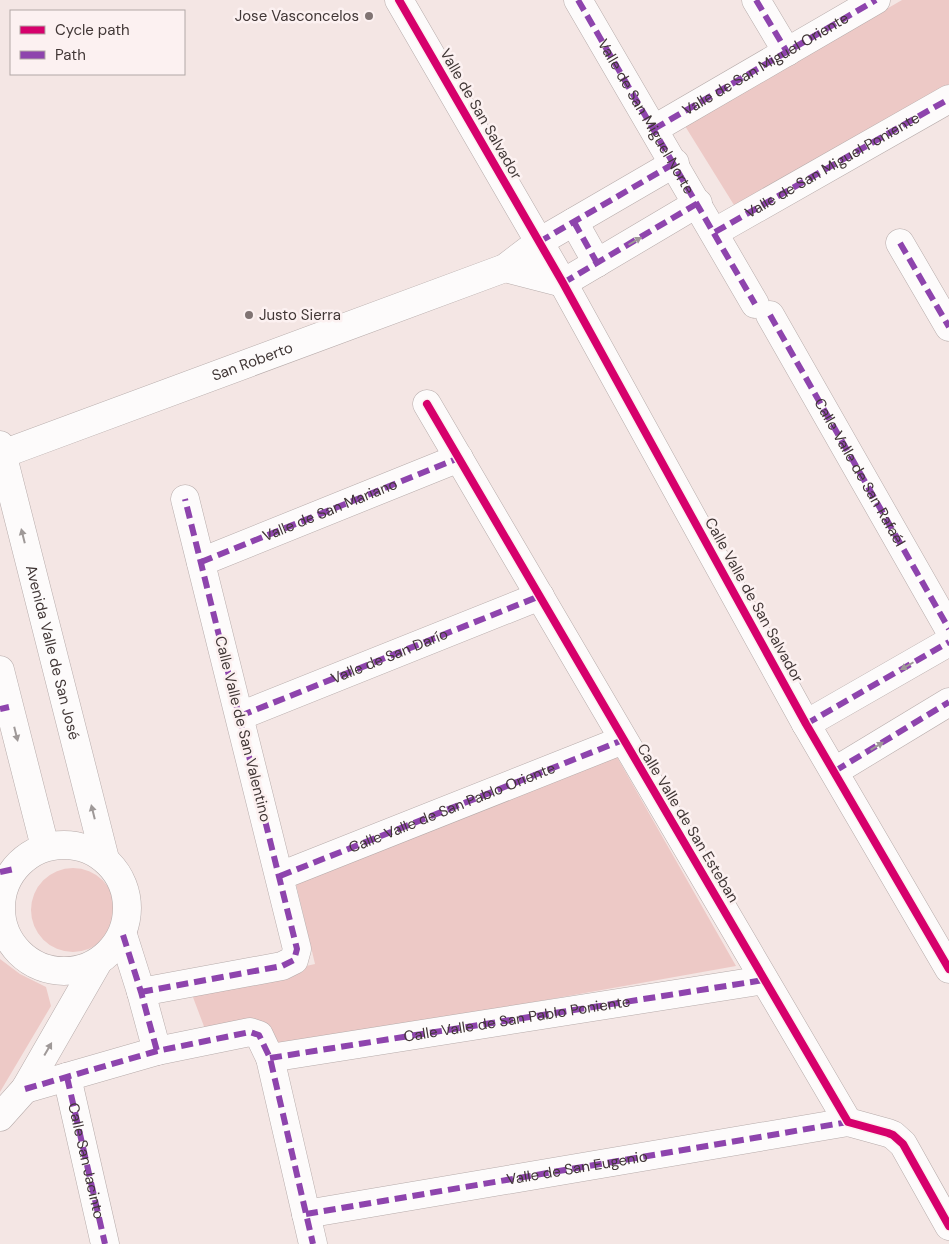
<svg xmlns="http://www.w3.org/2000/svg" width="949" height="1244" font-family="'DM Sans',sans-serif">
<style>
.green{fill:#edc9c6}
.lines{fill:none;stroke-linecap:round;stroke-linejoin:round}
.minor-casing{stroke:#b6abaa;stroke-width:29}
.minor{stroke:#fdfbfb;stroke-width:28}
.quiet{stroke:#8e44ad;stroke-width:6;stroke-dasharray:12 6;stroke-linecap:butt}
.cycleway-casing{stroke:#fcf1f1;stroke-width:11}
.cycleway{stroke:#d6006c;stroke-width:8}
.oneway{fill:#9f9998}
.poi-dot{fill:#807473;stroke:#fcf1f1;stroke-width:2}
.labels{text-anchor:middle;stroke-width:5;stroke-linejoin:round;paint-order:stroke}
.poi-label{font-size:15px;fill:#413736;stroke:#fcf1f1;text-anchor:end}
.street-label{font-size:15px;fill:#413736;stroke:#fcf1f1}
</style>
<rect width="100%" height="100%" fill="#f4e6e4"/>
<path class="green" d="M902,0h47v84l-215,121 -49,-79z
M617,757l119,209 -465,83 -66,-20 -14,-37 124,-28 -20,-84z
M31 910a42 42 0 1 1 84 0a42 42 0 1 1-84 0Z
M0,959l20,15 26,13 5,19 -51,86z"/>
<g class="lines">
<g class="minor-casing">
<g id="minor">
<path d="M399,0l164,283 243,441 143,245"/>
<path d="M578,0l177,304"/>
<path d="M756,0l31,52"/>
<path d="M654,129l222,-129"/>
<path d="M574,222l23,41"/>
<path d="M715,232l234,-133"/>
<path d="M900,243l49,84"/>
<path d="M505,268l58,15 135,-80"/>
<path d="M770,315l179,314"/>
<path d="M427,404l421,718 40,11 5,2 10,9 46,82"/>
<path id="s1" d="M0,445l105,414"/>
<path id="s2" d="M0,455l505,-187 34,-26 136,-79"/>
<path d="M201,562l258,-104"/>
<path d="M0,670l45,177"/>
<path d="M240,716l300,-120"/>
<path d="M806,724l143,-82"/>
<path d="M835,771l114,-69"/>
<circle cx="64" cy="908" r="63"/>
<path id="s3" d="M280,876l343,-136"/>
<path d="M123,935l18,57 16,59"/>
<path d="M141,992l141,-26 12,-6 3,-11 -112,-450"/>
<path d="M270,1058l494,-78"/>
<path id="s4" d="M67,1077l38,167"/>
<path d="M25,1089l132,-38 93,-19 9,3 11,23 43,186"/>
<path d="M0,1117l25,-28 73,-127"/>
<path id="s5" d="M306,1214l542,-92"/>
</g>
</g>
<use href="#minor" class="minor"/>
<g class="quiet">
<path id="s6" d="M578,0l177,304"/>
<path d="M756,0l31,52"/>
<path id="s7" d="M654,129l222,-129"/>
<path d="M574,222l23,41"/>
<path id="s8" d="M715,232l234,-133"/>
<path d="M539,242l136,-79"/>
<path d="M900,243l49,84"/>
<path d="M563,283l135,-80"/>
<path id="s9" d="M770,315l179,314"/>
<path id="s10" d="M201,562l258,-104"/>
<path d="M0,709l9,-2"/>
<path id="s11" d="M240,716l300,-120"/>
<path d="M806,724l143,-82"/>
<path d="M835,771l114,-69"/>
<path d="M0,872l14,-3"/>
<path d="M280,876l343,-136"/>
<path d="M123,935l18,57 16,59"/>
<path d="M141,992l141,-26 12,-6 3,-11 -112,-450"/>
<path id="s12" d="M270,1058l494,-78"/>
<path d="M67,1077l38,167"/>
<path d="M25,1089l132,-38 93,-19 9,3 11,23 43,186"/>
<path d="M306,1214l542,-92"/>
</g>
<g class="cycleway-casing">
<path id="cycleway" d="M399,0l164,283 243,441 143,245
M427,404l421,718 40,11 5,2 10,9 46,82"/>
</g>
<use href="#cycleway" class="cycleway"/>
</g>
<defs><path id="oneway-solid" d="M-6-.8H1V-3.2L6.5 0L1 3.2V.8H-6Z" transform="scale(1.25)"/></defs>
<g class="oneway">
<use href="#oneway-solid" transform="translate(635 241) rotate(-30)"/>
<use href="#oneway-solid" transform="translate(23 536) rotate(-104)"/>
<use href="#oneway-solid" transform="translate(907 666) rotate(150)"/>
<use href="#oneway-solid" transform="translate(16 734) rotate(76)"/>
<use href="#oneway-solid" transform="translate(877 746) rotate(-31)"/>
<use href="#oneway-solid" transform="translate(93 812) rotate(-104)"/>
<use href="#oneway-solid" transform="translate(48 1049) rotate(-60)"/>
</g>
<g class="poi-dot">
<circle cx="369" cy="16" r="5"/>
<circle cx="249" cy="315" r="5"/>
</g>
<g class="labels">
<g class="poi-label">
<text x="359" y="21">Jose Vasconcelos</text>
<text x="259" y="320" text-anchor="start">Justo Sierra</text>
</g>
<g class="street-label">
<text dy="5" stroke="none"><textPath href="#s7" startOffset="129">Valle de San Miguel Oriente</textPath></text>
<text transform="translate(481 114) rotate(60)" y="5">Valle de San Salvador</text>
<text dy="5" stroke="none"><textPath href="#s6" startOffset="135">Valle de San Miguel Norte</textPath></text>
<text dy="5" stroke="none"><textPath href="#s8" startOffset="135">Valle de San Miguel Poniente</textPath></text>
<text dy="5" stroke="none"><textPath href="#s2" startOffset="269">San Roberto</textPath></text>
<text dy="5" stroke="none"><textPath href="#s9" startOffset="181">Calle Valle de San Rafaél</textPath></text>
<text dy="5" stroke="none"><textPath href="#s10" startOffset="139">Valle de San Mariano</textPath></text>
<text transform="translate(754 600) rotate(61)" y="5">Calle Valle de San Salvador</text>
<text dy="5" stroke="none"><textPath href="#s1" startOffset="214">Avenida Valle de San José</textPath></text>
<text dy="5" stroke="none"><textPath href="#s11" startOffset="161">Valle de San Darío</textPath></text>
<text transform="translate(243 729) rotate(76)" y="5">Calle Valle de San Valentino</text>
<text dy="5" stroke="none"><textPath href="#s3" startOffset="185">Calle Valle de San Pablo Oriente</textPath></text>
<text transform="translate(688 823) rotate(59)" y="5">Calle Valle de San Esteban</text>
<text dy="5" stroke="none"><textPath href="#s12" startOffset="250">Calle Valle de San Pablo Poniente</textPath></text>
<text dy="5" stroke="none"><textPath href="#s4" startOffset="86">Calle San Jacinto</textPath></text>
<text dy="5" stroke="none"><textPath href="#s5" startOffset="275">Valle de San Eugenio</textPath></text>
</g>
</g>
<rect x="10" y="10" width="175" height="65" fill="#fcf1f1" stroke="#b1a7a6"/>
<rect x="20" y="26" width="25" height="8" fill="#d6006c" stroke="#b1a7a6"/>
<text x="55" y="35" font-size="15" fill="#413736">Cycle path</text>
<rect x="20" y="51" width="25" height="8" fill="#8e44ad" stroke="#b1a7a6"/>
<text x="55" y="60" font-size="15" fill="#413736">Path</text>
</svg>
